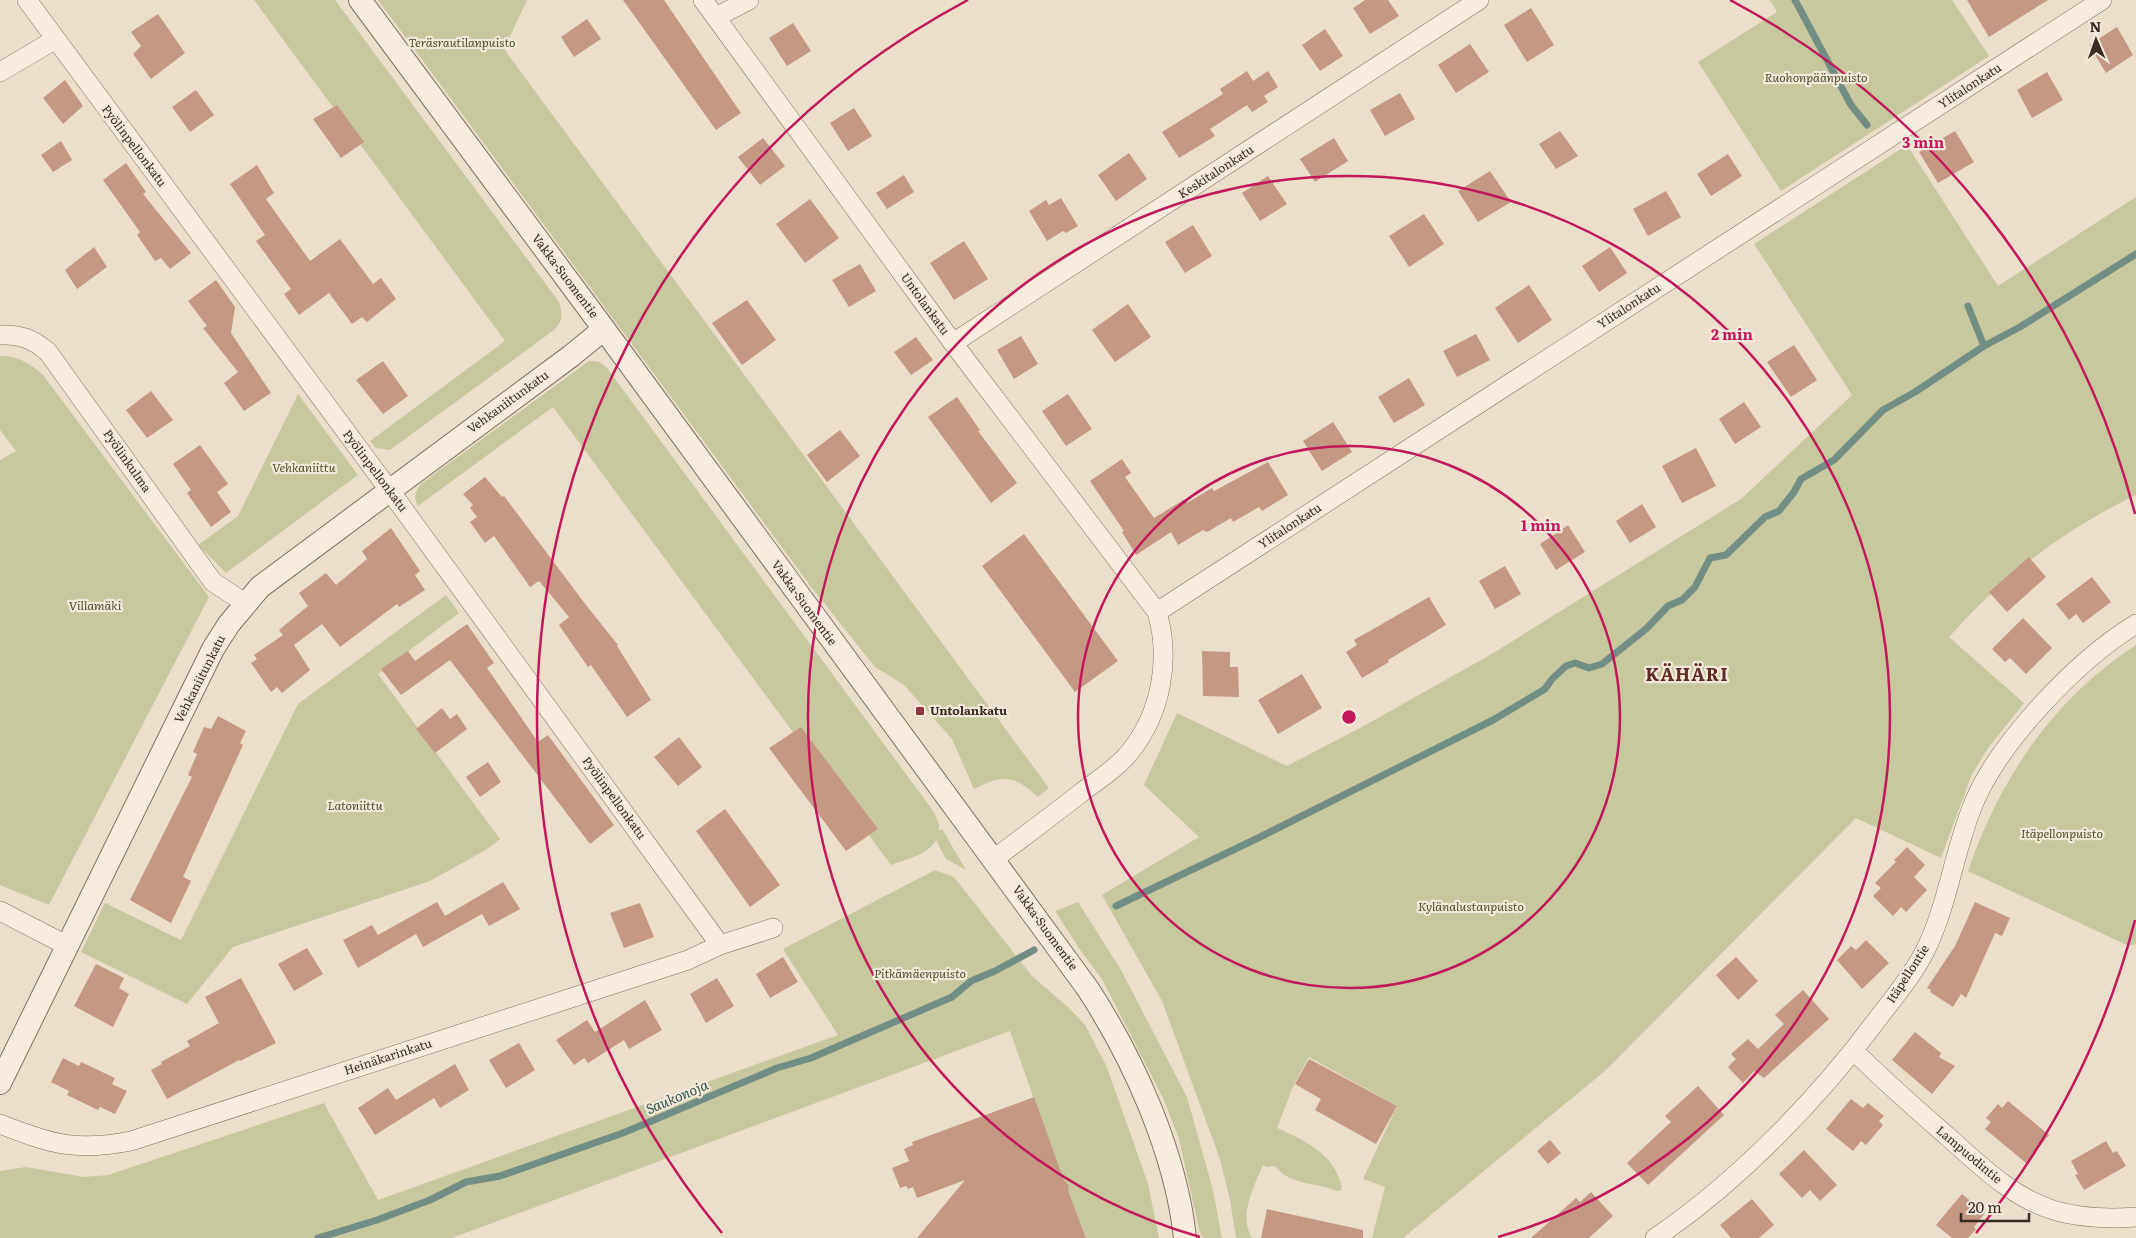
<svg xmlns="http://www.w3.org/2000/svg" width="2136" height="1238" font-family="Literata,serif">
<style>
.green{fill:#c8c89f}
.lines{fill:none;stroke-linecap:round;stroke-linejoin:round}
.stream{stroke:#728e84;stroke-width:7}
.building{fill:#c59884}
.minor-casing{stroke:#867060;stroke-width:20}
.tertiary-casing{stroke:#867060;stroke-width:24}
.minor{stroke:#f6ecdd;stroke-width:19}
.tertiary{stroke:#f6ecdd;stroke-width:22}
.ring{fill:none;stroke:#c2185b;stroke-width:2.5}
.poi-dot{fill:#903641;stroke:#f3e9da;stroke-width:2}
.labels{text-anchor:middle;stroke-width:4.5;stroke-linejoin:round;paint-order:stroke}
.park-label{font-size:12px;font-style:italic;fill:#4d532b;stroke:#f3e9da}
.street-label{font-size:12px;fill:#382b22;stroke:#f3e9da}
.poi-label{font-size:12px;font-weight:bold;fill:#382b22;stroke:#f3e9da;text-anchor:start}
.water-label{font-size:14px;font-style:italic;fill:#335750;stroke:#f3e9da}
.district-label{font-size:18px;font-weight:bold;letter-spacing:1px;fill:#612b26;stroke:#f3e9da}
.centre{fill:#c2185b;stroke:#f3e9da;stroke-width:2.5}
.ring-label{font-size:15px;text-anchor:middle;font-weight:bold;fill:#c2185b;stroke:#f3e9da;stroke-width:4.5;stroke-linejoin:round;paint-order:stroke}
</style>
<rect width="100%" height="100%" fill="#ebdecb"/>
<path class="green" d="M254,0h81l224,302c4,12 4,19 -5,28l-164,120 -14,-2 -6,-7 135,-100z
M378,0h149l-23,49 545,739 -11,9c-24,-22 -35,-23 -64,-8l-22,-50 -48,-54 -29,-18 -66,-83z
M1770,0h182l37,56 -208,135 -83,-129 79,-50z
M1907,145l91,141 138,-89v298c-73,35 -134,82 -187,142l75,66 -36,45 -16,26 -31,84 -85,-40 -250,252 -203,168h-31l13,-51 -22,-8 34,-73 -88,-49 -15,27 -17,44c28,12 61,28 65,62l-5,1c-21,-9 -47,-5 -62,-25l-8,1 -4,-2c-9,22 -25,50 -11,73h-16l-6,-38 -10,-41 -58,-158 -60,-106 97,-58 -55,-52 33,-72 110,53 73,-38 130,-73 251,-156 111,-104 -98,-151z
M0,356c18,0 30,7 43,19l166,222 -160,308 -49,-20v-425l16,-9 -16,-21z
M589,361l11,1 7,6 327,444 5,12v7l3,-2 24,41 -20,-11 -10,-19c-8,15 -30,19 -45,25l-338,-458 -135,99c-5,-9 -3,-15 4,-23z
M298,394l60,81 -132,98 -28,-28 40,-29z
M446,595l13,18 -81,61 122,165 -11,9 -59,33 -197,66 -46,57 -106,-52 24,-49 76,37 117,-236z
M2136,645v299l-7,2 -161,-75c32,-93 85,-172 168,-226z
M935,870l19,7 78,99 37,32 16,17 21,40 27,76 15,43 11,54h-73l-19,-46 2,-7 -6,-3 -53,-151 -558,207h-452v-67l26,-4 58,10 24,-2 216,-72 54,97 460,-165 -55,-86z
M1078,902l43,68 66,127 26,93 9,48h-18l-4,-5 -21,-94 -15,-39 -62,-121 -19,-25 -28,-43z"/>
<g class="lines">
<path class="stream" d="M1795,0l56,105 16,20
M1968,306l16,40
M1116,906l140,-67 237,-119 52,-31 7,-10 14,-13 9,-3 14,5 13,-4 44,-35 22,-23 14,-6 13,-13 15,-29 16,-3 39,-38 14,-6 15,-19 7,-13 33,-19 49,-50 32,-18 69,-46 36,-19 116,-73
M318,1238l59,-18 53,-20 36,-18 34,-6 123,-43 154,-65 34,-10 141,-61 19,-16 24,-10 39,-21"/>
</g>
<path class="building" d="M623,0h41l77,113 -25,17z
M1365,0h23l11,16 -29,18 -17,-26z
M1967,0h81l-59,37z
M1531,8l23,37 -27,17 -23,-37z
M158,14l27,39 -34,26 -18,-25 8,-8 -10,-14z
M587,19l14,20 -27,18 -13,-20z
M793,23l18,28 -24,15 -18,-28z
M2117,27l16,28 -27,18 -17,-28z
M1325,29l18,27 -23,15 -18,-26z
M1470,44l19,28 -33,21 -18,-28z
M1247,71l6,10 15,-10 10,16 -14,9 4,6 -16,10 -5,-7 -37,24 5,7 -36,22 -17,-26 61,-38 -3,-5z
M2047,72l16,28 -31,18 -15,-28z
M65,80l18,26 -20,18 -20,-26z
M196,90l18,25 -24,17 -18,-25z
M1400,93l15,26 -30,17 -15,-26z
M337,105l27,37 -23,16 -28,-39z
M854,108l18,28 -24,15 -18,-28z
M1560,131l18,25 -22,13 -17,-25z
M1955,131l19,31 -36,21 -19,-31z
M763,138l22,28 -25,19 -22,-28z
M1334,138l14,23 -33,21 -15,-23z
M61,141l11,19 -19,12 -12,-17z
M1129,153l18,26 -31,22 -18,-26z
M1728,154l14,22 -31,20 -14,-22z
M126,163l20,29 -3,2 48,59 -21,16 -9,-11 -6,3 -18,-26 3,-3 -37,-52z
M257,165l17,28 -8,6 44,62 30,-22 33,45 8,-6 15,21 -29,23 -5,-5 -10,7 -23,-31 -30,22 -15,-21 7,-5 -35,-48 9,-6 -35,-51z
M1490,171l21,31 -33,20 -20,-31z
M904,175l10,17 -27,17 -11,-16z
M1268,176l19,28 -27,17 -18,-28z
M1666,191l15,26 -33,19 -15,-27z
M1061,198l17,28 -12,7 -3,-2 -16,10 -18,-30 17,-11 3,5z
M810,199l29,39 -34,25 -29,-39z
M1424,214l20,30 -35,23 -20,-31z
M1193,225l19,31 -27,17 -20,-31z
M964,241l24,38 -34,21 -24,-37z
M94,247l13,20 -30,22 -12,-19z
M1610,247l17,26 -28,19 -17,-26z
M860,264l16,27 -27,16 -17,-27z
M216,280l19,27 -4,26 40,60 -27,18 -20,-28 14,-11 -35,-44 4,-2 -19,-25z
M1529,285l23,35 -34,23 -23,-35z
M747,300l29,40 -34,25 -30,-42z
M1128,304l23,33 -36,25 -23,-32z
M1476,334l14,26 -33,17 -14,-26z
M1021,336l17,28 -24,15 -17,-29z
M916,337l17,23 -22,15 -17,-23z
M1794,345l23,35 -26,17 -24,-35z
M383,361l25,35 -25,18 -27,-34z
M1409,378l16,27 -31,18 -16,-26z
M151,391l22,29 -26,18 -21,-28z
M1068,394l24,35 -26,17 -24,-35z
M957,397l23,33 -2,1 39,52 -26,20 -63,-86z
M1744,402l17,25 -26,17 -16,-25z
M1333,422l19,30 -30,19 -19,-30z
M840,430l20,26 -33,26 -20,-27z
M200,445l28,39 -11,8 14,20 -20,15 -24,-34 4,-3 -18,-26z
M1696,448l20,38 -34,17 -20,-37z
M1122,459l9,14 -6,4 29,41 31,-19 2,4 25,-15 2,3 54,-29 20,33 -26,16 -3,-4 -26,15 -2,-4 -24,14 -4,-2 -25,15 -7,-13 -35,23 -14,-23 2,-1 -34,-50z
M485,477l17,20 2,-1 82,109 32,40 -1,1 34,54 -24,17 -36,-52 -3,2 -29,-42 10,-8 -30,-36 -9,6 -36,-51 -9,7 -15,-21 7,-5 -7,-9 3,-3 -10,-11z
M1642,504l14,23 -26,16 -14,-22z
M1568,525l17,27 -29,18 -16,-26z
M391,528l29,43 -5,4 10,15 -26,17 -2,-3 -57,43 -18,-23 -28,21 16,25 -28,23 -5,-6 -6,5 -20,-29 6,-4 -3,-4 29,-20 -4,-5 29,-24 -9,-13 27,-20 10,12 31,-26 -5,-8z
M1024,534l94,127 -43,31 -93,-126z
M2029,557l17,20 -39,35 -18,-20z
M1505,566l16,28 -26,15 -16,-28z
M2092,577l19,25 -28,21 -7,-9 -7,6 -13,-16z
M1429,597l17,28 -58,35 1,2 -27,16 -16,-26 11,-7 -3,-5z
M2023,618l29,30 -26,26 -16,-16 -5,4 -13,-13z
M467,624l27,39 -7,5 51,74 10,-7 66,90 -24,19 -140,-184 -49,35 -20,-26 27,-18 7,10z
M1202,651l28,1v15h8l1,30 -36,-1z
M1302,674l20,34 -44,26 -20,-34z
M442,708l8,11 7,-5 10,15 -32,24 -19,-24z
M218,716l28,15 -6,12 3,2 -60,132 8,4 -20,42 -41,-23 62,-123 -4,-2 9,-21 -4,-2 11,-25 7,2z
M801,727l77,102 -32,22 -77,-103z
M679,737l23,30 -24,19 -24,-29z
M488,762l13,20 -21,15 -14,-20z
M725,809l55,76 -30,22 -54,-76z
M1907,847l18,18 -11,12 13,13 -21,22 -5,-5 -8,9 -20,-20 8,-8 -6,-5 21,-21 -2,-2z
M503,882l17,27 -31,17 -7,-12 -59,33 -7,-13 -58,34 -15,-28 29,-15 6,10 59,-33 8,14z
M1975,902l35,16 -8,18 -7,-3 -29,65 -5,-4 -8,13 -23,-15 1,-2 -4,-2 28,-42z
M640,903l14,34 -30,11 -14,-35z
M1866,940l23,23 -27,26 -25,-29 14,-14 5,4z
M307,948l16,26 -29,17 -16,-27z
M783,957l15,25 -28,16 -14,-24z
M1736,957l22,24 -20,19 -22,-25z
M96,964l28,14 -5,10 10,6 -16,33 -39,-21z
M241,978l35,65 -36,18 -1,-1 -72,39 -16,-29 11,-6 -1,-2 29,-16 -3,-5 32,-18 -14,-26z
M717,978l17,28 -28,17 -16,-29z
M1803,990l26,29 -65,59 -10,-7 -11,12 -15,-16 8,-8 -5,-5 17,-15 10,10 26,-25 -9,-9z
M645,1000l17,30 -33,19 -5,-9 -36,23 -4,-5 -10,7 -18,-25 31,-20 8,12z
M1915,1032l26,21 -2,4 16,9 -23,28 -40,-34z
M519,1043l16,27 -29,18 -17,-28z
M63,1058l16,8 2,-4 34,16 -3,6 15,7 -12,23 -15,-7 -2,3 -31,-15 2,-4 -18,-9z
M1309,1059l88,47 -21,38 -61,-34 6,-11 -26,-15z
M455,1064l14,26 -29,18 -6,-10 -59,37 -17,-27 30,-20 8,12z
M1698,1086l26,29 -76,70 -21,-22 44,-41 -6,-6z
M1034,1097l30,84 5,4 -1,6 18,47h-169l48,-58 -48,18 -4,-11 -5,2 -2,-3 -6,2 -8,-20 17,-7 -5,-12 9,-4 -1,-3z
M1851,1099l12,9 5,-5 16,13 -5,5 4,4 -17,20 -5,-4 -8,10 -27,-22z
M2008,1101l41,34 -23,28 -41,-34 6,-7 -5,-4 12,-14 4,4z
M1550,1140l11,13 -13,11 -11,-13z
M2106,1141l7,12 4,-2 9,15 -42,24 -9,-15 3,-1 -7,-13z
M1804,1150l33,35 -17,16 -10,-11 -8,8 -23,-24z
M1591,1192l22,24 -24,22h-58l45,-40 4,4z
M1962,1194l23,19 -11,14 2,2 -8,9h-16l-16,-13z
M1752,1199l22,26 -15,13h-28l-11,-13z
M1267,1209l96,21v8h-102z"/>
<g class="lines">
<g class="minor-casing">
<path id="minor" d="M27,0l377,510 316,435
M703,0l250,343 204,269c14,48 4,102 -28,141 -12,15 -31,27 -47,39 -29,23 -59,45 -88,67
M716,17l33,-17
M0,72l56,-33
M0,335c20,-1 33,4 48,17l165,230 32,21
M953,343l526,-343
M1157,612l945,-612
M0,911l68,35
M1854,1051c30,30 61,57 93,85 32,28 64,61 106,74 26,8 56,9 83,7
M0,1124c51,20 76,28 131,17l557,-181 32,-15 53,-17
M1655,1238c84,-57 164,-140 224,-221 16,-21 34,-42 46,-66 22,-44 28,-94 46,-141 24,-65 106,-150 165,-186"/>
</g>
<g class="tertiary-casing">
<path id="tertiary" d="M360,0l244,329 484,660c46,71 88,164 97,249
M0,1083l213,-434 16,-25 31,-37 311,-231 33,-27"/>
</g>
<use href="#minor" class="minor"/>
<use href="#tertiary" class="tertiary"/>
</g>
<g class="ring">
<circle cx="1349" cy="717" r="271"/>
<path d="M1200 1237A541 541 0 1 1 1498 1237"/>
<path d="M2135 920A812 812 0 0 1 1976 1233M722 1233A812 812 0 0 1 968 0M1730 0A812 812 0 0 1 2135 514"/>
</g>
<rect class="poi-dot" x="915" y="706" width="10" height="10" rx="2.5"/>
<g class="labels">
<g class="park-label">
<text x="462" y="47">Teräsrautilanpuisto</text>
<text x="1816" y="82">Ruohonpäänpuisto</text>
<text x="304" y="472">Vehkaniittu</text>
<text x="95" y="610">Villamäki</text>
<text x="355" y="810">Latoniittu</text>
<text x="2062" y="838">Itäpellonpuisto</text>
<text x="1471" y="911">Kylänalustanpuisto</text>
<text x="920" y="978">Pitkämäenpuisto</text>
</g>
<g class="street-label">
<text transform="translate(1970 86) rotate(-33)" y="4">Ylitalonkatu</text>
<text transform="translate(134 146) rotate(53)" y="4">Pyölinpellonkatu</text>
<text transform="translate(1216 172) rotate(-33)" y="4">Keskitalonkatu</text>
<text transform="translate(565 276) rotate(53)" y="4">Vakka-Suomentie</text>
<text transform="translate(925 304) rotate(54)" y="4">Untolankatu</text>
<text transform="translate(1629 306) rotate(-33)" y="4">Ylitalonkatu</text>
<text transform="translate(508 402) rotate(-36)" y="4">Vehkaniitunkatu</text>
<text transform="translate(127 461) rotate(55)" y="4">Pyölinkulma</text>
<text transform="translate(375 471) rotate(53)" y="4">Pyölinpellonkatu</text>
<text transform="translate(1290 526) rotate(-33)" y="4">Ylitalonkatu</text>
<text transform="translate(804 603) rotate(54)" y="4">Vakka-Suomentie</text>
<text transform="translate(200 679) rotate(-63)" y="4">Vehkaniitunkatu</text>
<text transform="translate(614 798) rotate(54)" y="4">Pyölinpellonkatu</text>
<text transform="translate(1045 928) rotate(54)" y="4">Vakka-Suomentie</text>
<text transform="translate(1908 974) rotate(-57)" y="4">Itäpellontie</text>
<text transform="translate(388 1057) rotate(-18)" y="4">Heinäkarinkatu</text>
<text transform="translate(1969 1155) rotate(40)" y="4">Lampuodintie</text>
</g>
<g class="poi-label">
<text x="930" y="715">Untolankatu</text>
</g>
<g class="water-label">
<text transform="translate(677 1097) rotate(-23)" y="5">Saukonoja</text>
</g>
<g class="district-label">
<text x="1687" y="681">KÄHÄRI</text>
</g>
</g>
<circle cx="1349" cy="717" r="8" class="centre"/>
<g class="ring-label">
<text x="1923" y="148">3 min</text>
<text x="1732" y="340">2 min</text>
<text x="1541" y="531">1 min</text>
</g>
<g transform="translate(2096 40) rotate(358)" stroke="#f3e9da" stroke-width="4" paint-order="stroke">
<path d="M0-4L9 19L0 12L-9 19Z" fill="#382b22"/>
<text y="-8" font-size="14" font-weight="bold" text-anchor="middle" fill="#382b22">N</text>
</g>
<path d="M1961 1213v8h68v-8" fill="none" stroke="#382b22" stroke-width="2.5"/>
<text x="1968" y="1213" font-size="15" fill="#382b22" stroke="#f3e9da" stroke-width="4" paint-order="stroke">20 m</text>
</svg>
